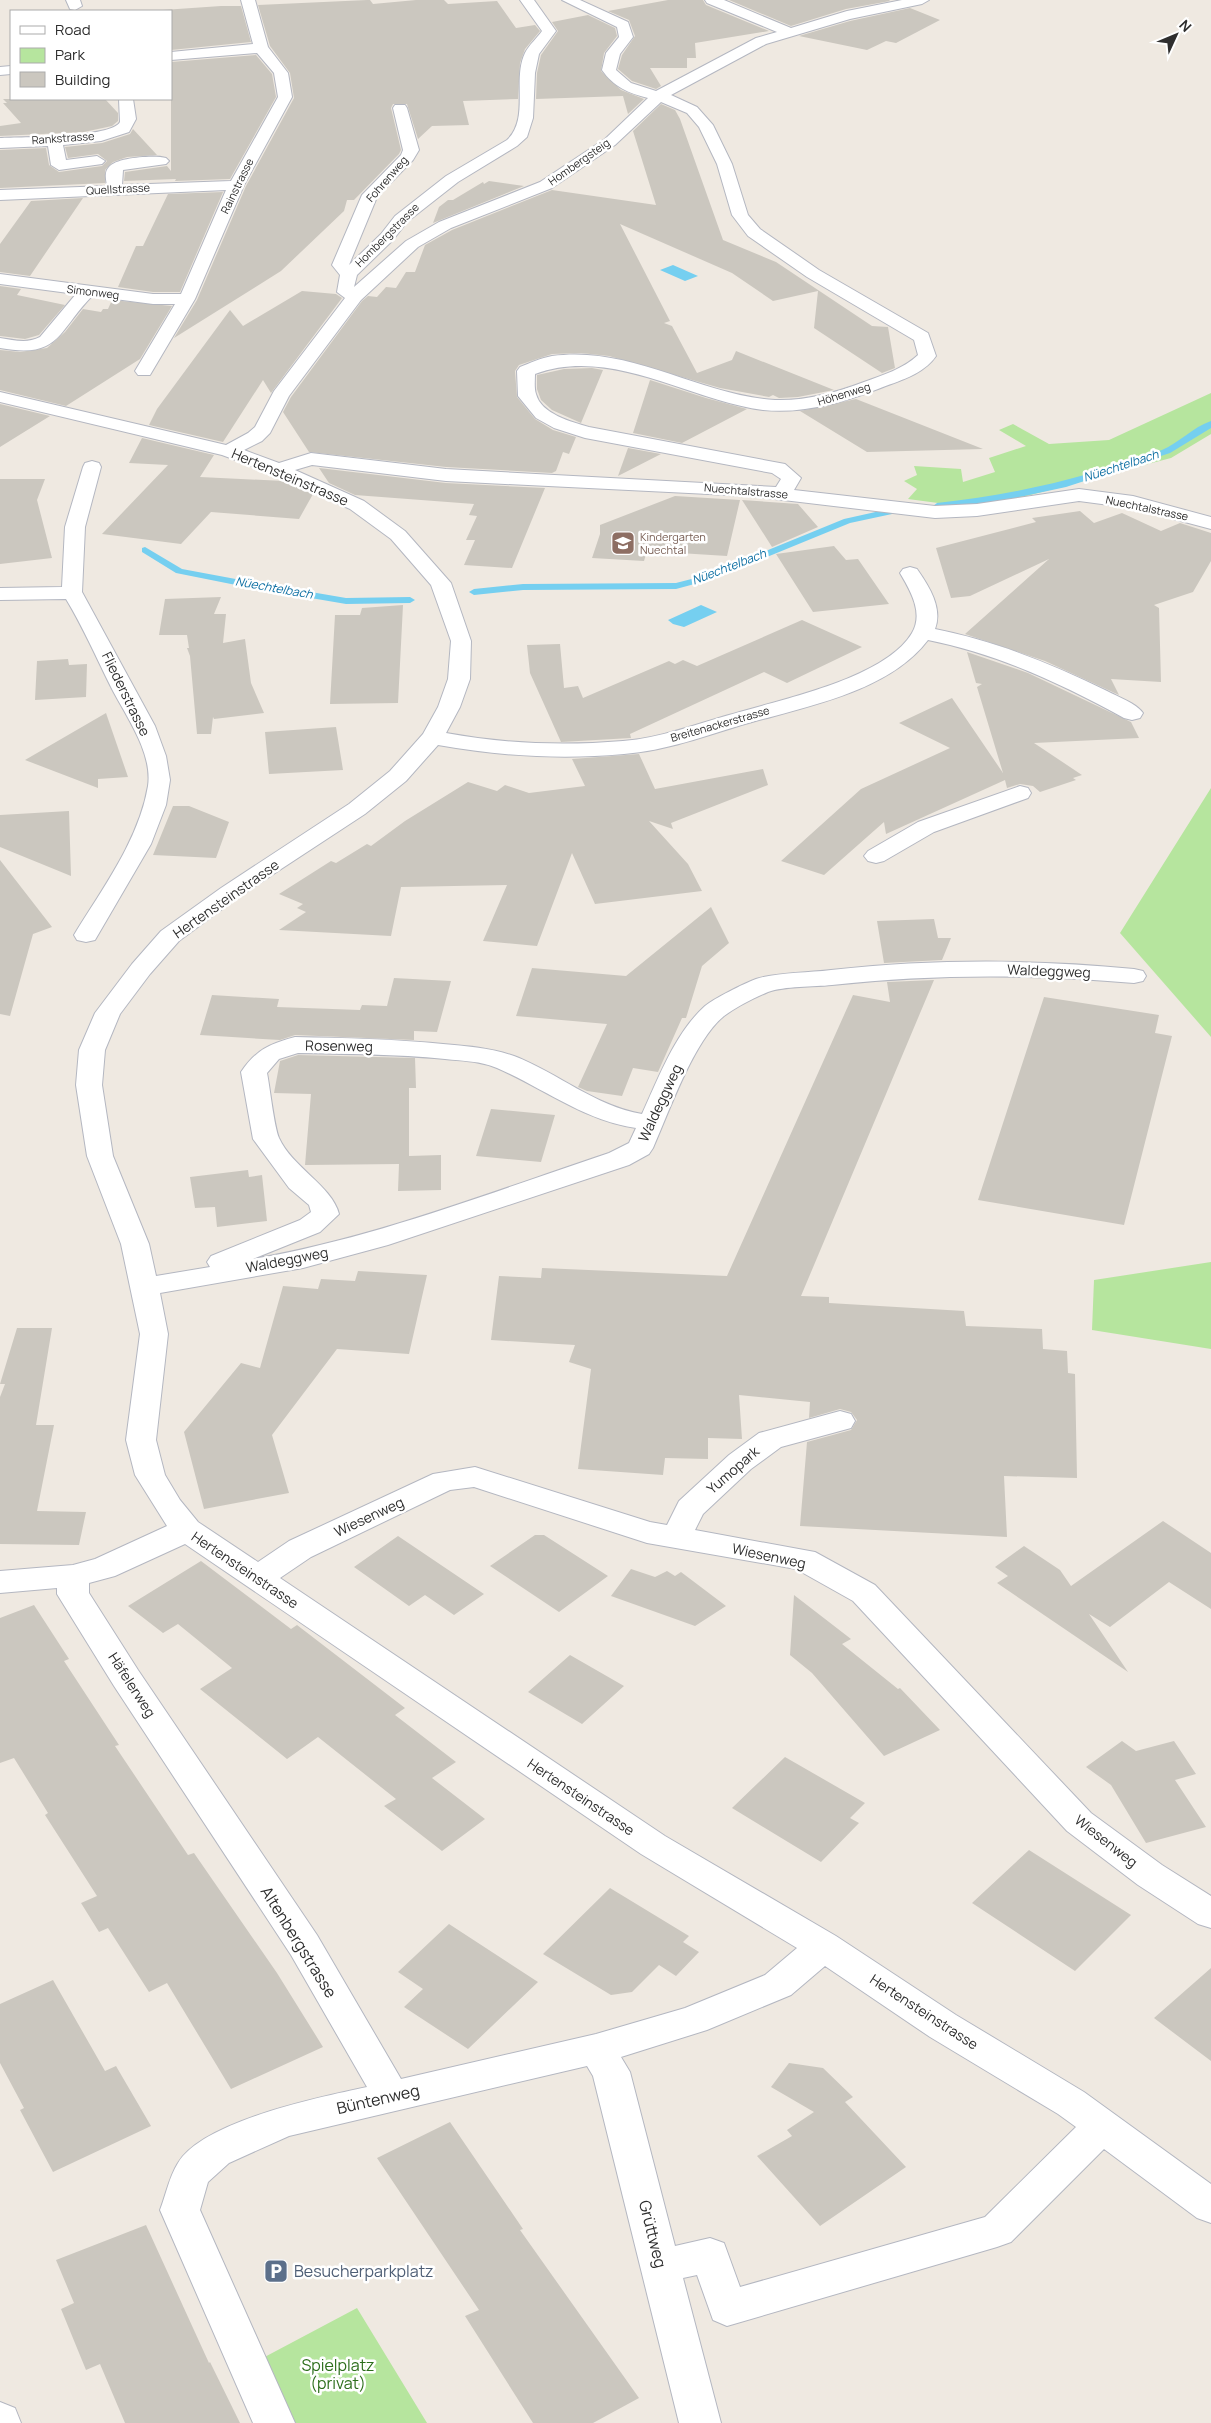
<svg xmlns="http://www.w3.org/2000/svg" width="1211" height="2423" font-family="Manrope,sans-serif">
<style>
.green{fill:#b6e59e}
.water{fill:#75cff0}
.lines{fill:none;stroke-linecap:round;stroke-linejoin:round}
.stream{fill:#75cff0;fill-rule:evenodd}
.building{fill:#cbc7bf}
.minor-casing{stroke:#b4b7c1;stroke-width:2}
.minor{fill:#fff;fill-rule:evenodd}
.labels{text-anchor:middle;stroke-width:5;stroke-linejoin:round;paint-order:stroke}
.far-street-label{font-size:11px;fill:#2e2e2e;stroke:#fff}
.far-education-label{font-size:11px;fill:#785e54;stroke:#fff;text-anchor:start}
.far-water-label{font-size:12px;font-style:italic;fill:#0d6fa3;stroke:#fff}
.street-label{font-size:14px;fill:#2e2e2e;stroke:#fff}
.near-street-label{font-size:16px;fill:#2e2e2e;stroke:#fff}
.near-service-label{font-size:16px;fill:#4e5e75;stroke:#fff;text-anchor:start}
.near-park-label{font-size:16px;fill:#2c6e1b;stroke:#fff}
</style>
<rect width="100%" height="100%" fill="#efe9e1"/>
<path class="green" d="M1211,393v41l-40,24 -164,43 -54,4 -45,-6 9,-10 -13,-8 13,-6 -3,-9 47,3 2,13 32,-10 -6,-14 37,-12 -27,-16 14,-6 36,20 60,-4z
M1211,788v249l-91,-104z
M1211,1262v87l-119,-19 2,-50z
M357,2308l70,115h-138l-30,-63z"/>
<path class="water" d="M673,265l25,11 -13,5 -25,-11z
M701,605l16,7 -33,15 -11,-3 -5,-4z"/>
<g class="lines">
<path class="stream" d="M1211,421v7l-41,25 -104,34 -74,16 -55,6 -4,-3 4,-3c77,-8 152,-26 225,-53 17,-7 31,-23 49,-29z
M889,509l4,3 -1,2 -42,9 -137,56 -37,10 -153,1 -49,5 -5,-3 5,-3 49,-5 153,-1 31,-8 137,-56z
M145,547l37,22 59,11 105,18 64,-1 5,3 -5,3 -64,1 -105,-18 -65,-13 -34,-21v-4z"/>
</g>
<path class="building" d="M367,0h3l3,4 43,-4h28l4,4 49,-3 19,27 19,-3 5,6 -15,18 -5,14 -2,36 -55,2 6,24 -37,1 -14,13 -11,-35h-14l-2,4 10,42 -2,4 -45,46h-7l-3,11 -63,60 -107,67 23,-38 49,-114 48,-88 -4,-25 -20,-27 -12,-41z
M668,0h35l3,5 63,26 -74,12 1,15h-9v10h-37l11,18 -5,3 -24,-8 -14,-12 4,-14 13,-19 -6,-16 -21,-9z
M729,0h160l1,1 -44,8 -55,17z
M221,6h20l10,36 -80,8v-39l-8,-1z
M910,8l30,12 -44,23 -10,-2 -19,9 -68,-14 51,-15z
M588,15l27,13 2,8 -13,17 -3,18 20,19 23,9 -16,15 -5,-18 -87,3 1,-26 4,-18 17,-24 -6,-9z
M256,55l16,19 4,23 -46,82 -55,2 1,-2 -52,2 1,-9 42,-6 4,5v-109z
M3,99h102l13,14v8l-6,5 -28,6 -84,4v-10l21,-3 -18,-20h4z
M661,104l14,6 5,9 43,121 53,22 96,64 16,1 7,41 -13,5 -68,-45 4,-37 -45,10 -41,-28 -112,-49 50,97 -6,2 8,3 25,47 35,-13 4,-9 98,39 -36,7 -19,1 -6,-3 -4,2 -49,-9 -111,-32 -28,-3 -29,1 -33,11 -4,6 2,26 18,22 18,11 23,7 -7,17 -6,-2 -7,19 -4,2 -106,-6 -137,-15 -26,-40 8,-15 71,-96 6,-5 9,1 9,-10 10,1 10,-16h9l10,-27 27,-15 100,-40 104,15 -23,-74z
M133,129l24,26 -30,2 -14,5 -8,8v13l-105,5v-38l46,-2 3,17 10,7 43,-6 5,-5 -9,-7 -30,4 -3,-11 37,-4 28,-9z
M489,181l35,5 -91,37 6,-16 9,-7h5l30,-18 1,2z
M223,192l-43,100h-27l-35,-5 18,-41h7l25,-52z
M83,198l-53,78 -30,-4v-28l31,-43z
M0,286l21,3 -4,6 48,10 -26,30 -14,4 -25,-3z
M302,291l34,3 6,4 -71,95 -8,-13 -40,62 -74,-17 8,-16 73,-99 13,16z
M112,300l60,6 -32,53 -74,47 -66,-16v-40l20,2 27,-4 18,-16 18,-23 18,3 2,-3h5z
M592,368l11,2 -22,53 -29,-13 -11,-10 -4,-11v-14l27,-6z
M650,380l56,18 41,11 -65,34 -49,-10z
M856,399l127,50 -116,3 -67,-41z
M0,404l50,12 -50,31z
M142,438l72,17 -14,22 84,4 29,13 -14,25 -88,-7 -30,32 -79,-10 66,-69 -39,-2z
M628,448l33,6 -43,22z
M319,468l127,15 99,5 -33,80 -48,-3 11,-25h-9l11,-24 -8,-1 5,-11 -119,-9 -26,-12z
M0,479h45l-8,21 15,58 -52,6z
M675,496l65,4 -13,56 -80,-5 -3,10 -52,-3 8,-24v-9z
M742,500l56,4 20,23 -46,20z
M1080,511l14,12 28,-10 39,18 19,-8 31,10v28l-18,31 -39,13 5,3 2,74 -50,-3 8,16 -74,-34 -80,-27 84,-75 -79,37 -19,2 -15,-50 100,-26 -4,-4z
M834,546l12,14 12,-1 31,45 -76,8 -37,-58z
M221,597l-7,17h12l-3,29 22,-4 6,44 13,30 -50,6 -1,-2 -2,17h-14l-7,-78 -3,-8h2l-2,-13h-28l6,-36z
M403,605l-5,98 -68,1 5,-89h25l2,-7z
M802,620l60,27 -75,36 -23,-11 -134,62 1,4 -70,4 -31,-69 -3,-28 33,-1 4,44 14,-2 5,12 86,-37 6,3 8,-4 14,6z
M967,652l61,21 103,49 8,16 -105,5 48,32 -9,3 3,2 -36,12 -7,-6 -13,-2 -13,4 -2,-8 -119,54 -2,-12 -60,53 -43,-14 80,-72 89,-41 -51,-25 53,-25 51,75 -26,-86 5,-3 -6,-1z
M68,659l1,6 18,-1 -1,33 -51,3 2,-39z
M106,713l22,64 -30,2v9l-73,-28z
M336,727l7,43 -74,4 -4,-42z
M639,754l16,35 108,-20 5,16 -97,38 2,6 -24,-8 39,43 14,27 -107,13 -23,-51 -35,93 -54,-5 24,-56 -106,2 -10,49 -112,-6 27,-18 -9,-4 6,-4 -24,-10 52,-33 5,2 31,-19 4,2 34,-25 63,-39 29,9 8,-6 24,8 56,-7 -13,-27z
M173,806h16l40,16 -13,36 -63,-3z
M69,811l2,65 -71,-29v-32z
M0,860l52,67 -19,7 -23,82 -10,-2z
M711,907l18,36 -27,23 -16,52h-4l-24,54 -25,-4 -11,28 -35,-5 -9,-4 29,-63 -91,-8 16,-48 94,8z
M934,919l4,19h13l-9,22 -58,3 -7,-42z
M394,978l57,3 -14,51 -23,-1v9l-119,-5 -15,5 -80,-5 12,-40 67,4 -2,8 83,3 2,-5 25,1z
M934,980l-133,316 28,1v6l135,8 2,15 76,3 1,20 24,2 1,22 7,1 2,104 -73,-2 3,61 -207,-11 7,-84 44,-12 6,-10 -6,-8 -11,-3 -31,9 1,-16 -71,-7 3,44 -34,-1v21l-43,-1 -2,17 -85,-6 13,-100 -22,-7 6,-17 -84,-5 8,-64 42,2 1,-10 185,8 126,-281 37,7 -3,-20z
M1044,997l115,18 -4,18 17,3 -48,189 -146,-25z
M298,1055l117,3 1,30h-7v68l32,-1v35l-43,1 1,-27 -94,1 6,-71 -37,-1 6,-32z
M491,1109l64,6 -14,47 -65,-6z
M248,1170l1,7 13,-2 5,46 -50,6 -2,-20 -20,1 -5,-31z
M358,1271l69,4 -18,79 -72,-5 -65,86 17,58 -85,16 -20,-77 57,-69 19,5 23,-82 35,3 3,-10 34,2z
M17,1328h35l-16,97h18l-17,86 49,1 -7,33 -79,-1v-147l5,-13h-5z
M1163,1521l48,32v56l-42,-27 -59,45 -21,-13 39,58 -131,-89 11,-7 -13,-9 29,-21 36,24 11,16z
M535,1535h9l64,41 -49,36 -69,-46z
M398,1536l86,58 -30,21 -29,-20 -16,11 -55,-39z
M201,1561l90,68 6,-4 108,83 -10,7 61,47 -24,16 53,41 -43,32 -58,-45 12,-7 -78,-62 -31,22 -87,-70 32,-21 -54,-44 -15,9 -35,-27z
M631,1569l24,8 12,-6 8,5 6,-4 45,34 -31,20 -84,-30z
M794,1595l57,44 -9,5 56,45 2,-1 40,42 -56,26 -72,-83 -22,-18z
M34,1605l35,54 -5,2 55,84 -4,1 73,109 6,-2 83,120 46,74 -92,42 -64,-106 -18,9 -41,-64 -9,4 -18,-29 16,-7 -52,-81 3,-2 -34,-55 -14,5v-145z
M570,1655l54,31 -42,38 -54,-32z
M1122,1741l14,10 38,-10 22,33 -21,6 31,47 -60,16 -35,-58 -25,-18z
M785,1757l80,46 -15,15 9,5 -38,39 -89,-54z
M1029,1850l102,65 -56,56 -103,-68z
M610,1888l79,48 -6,6 16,10 -23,24 -17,-11 -27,27 -21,3 -68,-41z
M449,1924l89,58 -70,67 -64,-42 19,-18 -25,-17z
M1211,1968v93l-57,-43z
M53,1980l52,91 11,-5 35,60 -98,46 -33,-62 4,-2 -24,-45v-59z
M789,2063l34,5 30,29 -8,5 61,65 -86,59 -63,-70 35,-20 -5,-6 27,-18 -43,-25z
M450,2122l73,107 -3,1 119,168 -46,25h-60l-68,-107 14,-6 -102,-152z
M146,2225l63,138 1,-1 30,61h-115l-25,-59 -14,6 -25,-61 13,-6 -18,-43z"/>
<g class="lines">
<g class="minor-casing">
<path id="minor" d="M66,0h14l2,6 -7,4 -5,-1z
M241,0h14l13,47 20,26 4,24 -48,88 -49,114 -45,76h-12l-3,-4 40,-67h-22l-61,-8c-35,36 -32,63 -92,52v-10c14,2 27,6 40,-1l36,-43 -76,-10v-10l153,20h28l45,-104 -226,10v-10l107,-4c-1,-7 -3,-14 2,-19 8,-10 46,-12 57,-9l3,3 -3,3 -43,6 -1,15 109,-4 47,-84 -4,-24 -17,-20 -86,7v-8l82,-8z
M520,0h14l22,31 -17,23 -4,19 -2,45 -6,19 -10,9 -59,36 -51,40 -14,18 -36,35 -3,12 52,-46 33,-19 101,-40 65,-43 43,-41c-20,-5 -34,-11 -46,-28l4,-17 13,-16 -2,-10 -55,-27h18l48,22 5,15 -13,17 -4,16 15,13 25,8 100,-53 21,-6 -70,-29 -2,-3h19l67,28 56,-17 55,-11h27l-7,4 -72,15 -84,25 -95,51 26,12 16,18 19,39 16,51 12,14 59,41 109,63 8,23c-13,19 -38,25 -58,33 -37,14 -75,25 -115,21 -75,-10 -152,-64 -228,-36 0,6 -1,14 1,20 5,20 36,28 53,33l196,37 16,14 -7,12 141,16 42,-2 102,-15 54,7 78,21v12l-79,-21 -53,-7 -102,15 -42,2 -186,-22 -303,-15 -134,-16 -17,5 69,31 41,30 46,52 20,58 -1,38 -10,28 -14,26c59,11 118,13 177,8 37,-3 71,-16 106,-26 49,-15 156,-36 183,-82 12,-20 -2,-43 -12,-60l3,-4 7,-2 7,2c12,17 26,39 18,60 61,12 117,35 172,62 11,6 29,12 36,22l-3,5 -8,2 -8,-2c-62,-34 -126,-64 -196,-78 -39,52 -124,67 -183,84 -40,12 -80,27 -121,30 -63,6 -124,2 -186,-9l-32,36 -41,33 -128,84 -58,43 -29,33 -30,40 -15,36 -3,35 11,71 36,88 7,32 54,-9 -3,-5 4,-6 89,-36 11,-8 -2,-7 -20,-17 -36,-49 -12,-67c15,-22 28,-28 54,-35 50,1 99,2 148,7 24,2 48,4 71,12 44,17 81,50 128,58 17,-37 33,-81 63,-108 10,-8 38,-22 51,-27 22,-7 51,-6 75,-9 101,-11 202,-11 303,-1l9,2 3,5 -3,5 -9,2c-101,-9 -202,-9 -302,2 -18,2 -48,1 -64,7 -14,6 -32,15 -44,24 -30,24 -55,96 -71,132l-4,6 -20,11 -241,80 -85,23 -143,25 8,41 -12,106 9,35 15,25 18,22 60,40 31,-21 144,-67 42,-7 175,55 17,3 12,-24 50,-46 30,-22 81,-22 11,3 4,7 -4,7 -70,19 -30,22 -48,45 -8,16 120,22 60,33 216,228 71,52 49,31v32l-13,-4 -60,-39 -71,-54 -214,-230 -57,-32 -149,-26 -173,-56 -24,3 -139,67 -31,21 385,258 171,100 120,79 128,77 127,92v39l-14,-5 -93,-69 -93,93 -14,5 -270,79 -14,-6 -16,-45 -14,3 38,145h-42l-86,-347 -6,-10 -298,70 -60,27 -21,19 -8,28 95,213h-42l-93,-213c6,-15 9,-33 18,-47 25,-42 142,-66 189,-76l-76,-132 -177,-269 -57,-92v-6l-57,5v-22l73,-6 22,-6 72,-33 -32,-51 -9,-35 14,-106 -19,-90 -34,-88 -11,-71 3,-35 16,-37 37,-49 29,-33 60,-43 128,-84 41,-33 33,-37 15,-27 10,-28 3,-38 -20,-56 -40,-46 -41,-30 -79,-36 -49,-18 -222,-53v-10l226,53 22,-12 7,-6 19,-36 71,-93 -8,-6 3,-17 -8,-10 30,-70 39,-40 2,-5 -10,-42 2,-3h10l2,3 12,42 -6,10 -36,37 -28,68 32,-31 14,-18 51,-40 61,-36c23,-22 5,-60 18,-87 4,-8 12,-15 17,-22zM661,102l26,11 12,14 18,37 15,51 16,21 59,41 107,63 4,15c-15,14 -35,20 -54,27 -29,11 -58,19 -89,18 -76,-5 -145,-55 -223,-44 -11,2 -22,7 -32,11l-3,4 1,25 18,22 18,10 31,10 187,35 9,6 -5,8 -330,-18 -135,-16 -32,10 -35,-13 18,-9 8,-8 19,-37 72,-96 57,-53 33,-19 101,-40 63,-43zM298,1053c49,1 98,1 147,6 18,2 36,2 52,9 46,20 88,53 139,60l-7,15 -20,10c-117,39 -234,85 -356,106l67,-27 19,-18c-7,-28 -47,-47 -60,-76 -5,-12 -9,-50 -12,-65l12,-14zM185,1544l456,310 156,94 -32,27 -80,33 -89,26 -195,45 -84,-144 -179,-265 -49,-77v-10l26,-7zM825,1966l105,71 128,77 18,13 -91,90 -245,70 -16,-44 -14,-5 -35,8 -45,-174 -9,-15 86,-27 84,-35z
M11,66v8l-11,1v-8z
M119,99h14l3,20 -7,13 -28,9 -38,4 3,15 31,-4 8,5 -3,3 -43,6 -8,-5 -3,-19 -48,2v-10c20,-1 112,0 120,-16z
M92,461l7,2 2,4 -16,60 -3,65 73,134 11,30 4,24 -4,25 -15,39 -56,96 -9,2 -9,-2 -3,-5c28,-46 65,-95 74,-149 5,-34 -23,-71 -37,-99 -15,-30 -28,-60 -45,-88l-66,1v-12l62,-1 3,-60 18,-60 2,-4z
M1020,786l8,2 3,5 -3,5 -94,34 -50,29 -8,2 -8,-2 -4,-5 4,-5 50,-29z
M0,2402l15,6 6,15h-21z"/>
</g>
<use href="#minor" class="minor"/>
</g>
<defs>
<g id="school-square" transform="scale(1.25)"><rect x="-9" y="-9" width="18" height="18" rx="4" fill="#8d6e63" stroke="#fff"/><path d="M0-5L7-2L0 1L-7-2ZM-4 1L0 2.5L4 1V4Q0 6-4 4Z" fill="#fff"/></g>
<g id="parking-square" transform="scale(1.25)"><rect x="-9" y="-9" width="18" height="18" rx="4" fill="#5c6f8a" stroke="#fff"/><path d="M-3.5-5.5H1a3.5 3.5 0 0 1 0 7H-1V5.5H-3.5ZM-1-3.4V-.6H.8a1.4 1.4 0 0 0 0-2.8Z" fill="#fff"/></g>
</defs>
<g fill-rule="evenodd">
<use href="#school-square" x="623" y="543"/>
<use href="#parking-square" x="276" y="2271"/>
</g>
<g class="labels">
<g class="far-street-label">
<text transform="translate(63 138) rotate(-4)" y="4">Rankstrasse</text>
<text transform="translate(579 162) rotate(-35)" y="4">Hombergsteig</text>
<text transform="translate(387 179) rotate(-49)" y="4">Fohrenweg</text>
<text transform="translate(237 186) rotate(-64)" y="4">Rainstrasse</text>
<text transform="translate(118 189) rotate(-3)" y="4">Quellstrasse</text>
<text transform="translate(387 235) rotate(-45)" y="4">Hombergstrasse</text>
<text transform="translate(93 292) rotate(7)" y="4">Simonweg</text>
<text transform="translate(844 394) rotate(-17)" y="4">Höhenweg</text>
<text transform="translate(746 491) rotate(5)" y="4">Nuechtalstrasse</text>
<text transform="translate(1147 508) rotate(12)" y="4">Nuechtalstrasse</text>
<text transform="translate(720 724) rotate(-16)" y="4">Breitenackerstrasse</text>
</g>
<g class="far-education-label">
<text x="640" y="541">Kindergarten<tspan x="640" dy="13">Nuechtal</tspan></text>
</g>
<g class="far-water-label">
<text transform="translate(1121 466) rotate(-18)" y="4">Nüechtelbach</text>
<text transform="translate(729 567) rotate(-21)" y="4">Nüechtelbach</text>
<text transform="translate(274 588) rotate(10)" y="4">Nüechtelbach</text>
</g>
<g class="street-label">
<text transform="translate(290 477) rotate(23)" y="5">Hertensteinstrasse</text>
<text transform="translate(126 694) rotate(64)" y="5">Fliederstrasse</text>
<text transform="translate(226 899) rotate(-35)" y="5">Hertensteinstrasse</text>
<text transform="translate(1049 971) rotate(2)" y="5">Waldeggweg</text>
<text transform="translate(339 1046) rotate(1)" y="5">Rosenweg</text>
<text transform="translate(660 1103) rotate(-65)" y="5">Waldeggweg</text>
<text transform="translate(287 1260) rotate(-11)" y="5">Waldeggweg</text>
<text transform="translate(733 1470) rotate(-41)" y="5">Yumopark</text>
<text transform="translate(369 1517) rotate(-25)" y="5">Wiesenweg</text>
<text transform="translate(769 1556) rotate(12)" y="5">Wiesenweg</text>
<text transform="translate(245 1570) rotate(34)" y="5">Hertensteinstrasse</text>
<text transform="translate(132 1685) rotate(57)" y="5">Häfelerweg</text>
<text transform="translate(581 1797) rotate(34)" y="5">Hertensteinstrasse</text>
<text transform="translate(1106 1841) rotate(38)" y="5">Wiesenweg</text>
<text transform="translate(924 2012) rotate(33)" y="5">Hertensteinstrasse</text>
</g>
<g class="near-street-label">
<text transform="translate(299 1942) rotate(58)" y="6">Altenbergstrasse</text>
<text transform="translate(378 2099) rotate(-13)" y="6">Büntenweg</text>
<text transform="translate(653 2234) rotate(76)" y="6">Grüttweg</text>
</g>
<g class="near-service-label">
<text x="294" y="2277">Besucherparkplatz</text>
</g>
<g class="near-park-label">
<text x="338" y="2371">Spielplatz<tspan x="338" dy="18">(privat)</tspan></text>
</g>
</g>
<rect x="10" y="10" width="162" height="90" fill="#ffffff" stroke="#ababab"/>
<rect x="20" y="26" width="25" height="8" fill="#ffffff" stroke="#ababab"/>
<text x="55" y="35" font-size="15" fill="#2e2e2e">Road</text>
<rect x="20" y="48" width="25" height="15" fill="#b6e59e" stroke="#ababab"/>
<text x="55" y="60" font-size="15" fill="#2e2e2e">Park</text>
<rect x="20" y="72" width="25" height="15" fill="#cbc7bf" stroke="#ababab"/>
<text x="55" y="85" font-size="15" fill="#2e2e2e">Building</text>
<g transform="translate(1176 35) rotate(46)" stroke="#ffffff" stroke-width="4" paint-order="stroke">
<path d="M0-4L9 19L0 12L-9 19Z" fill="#2e2e2e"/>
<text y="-8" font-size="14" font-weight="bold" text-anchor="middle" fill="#2e2e2e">N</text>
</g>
</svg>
